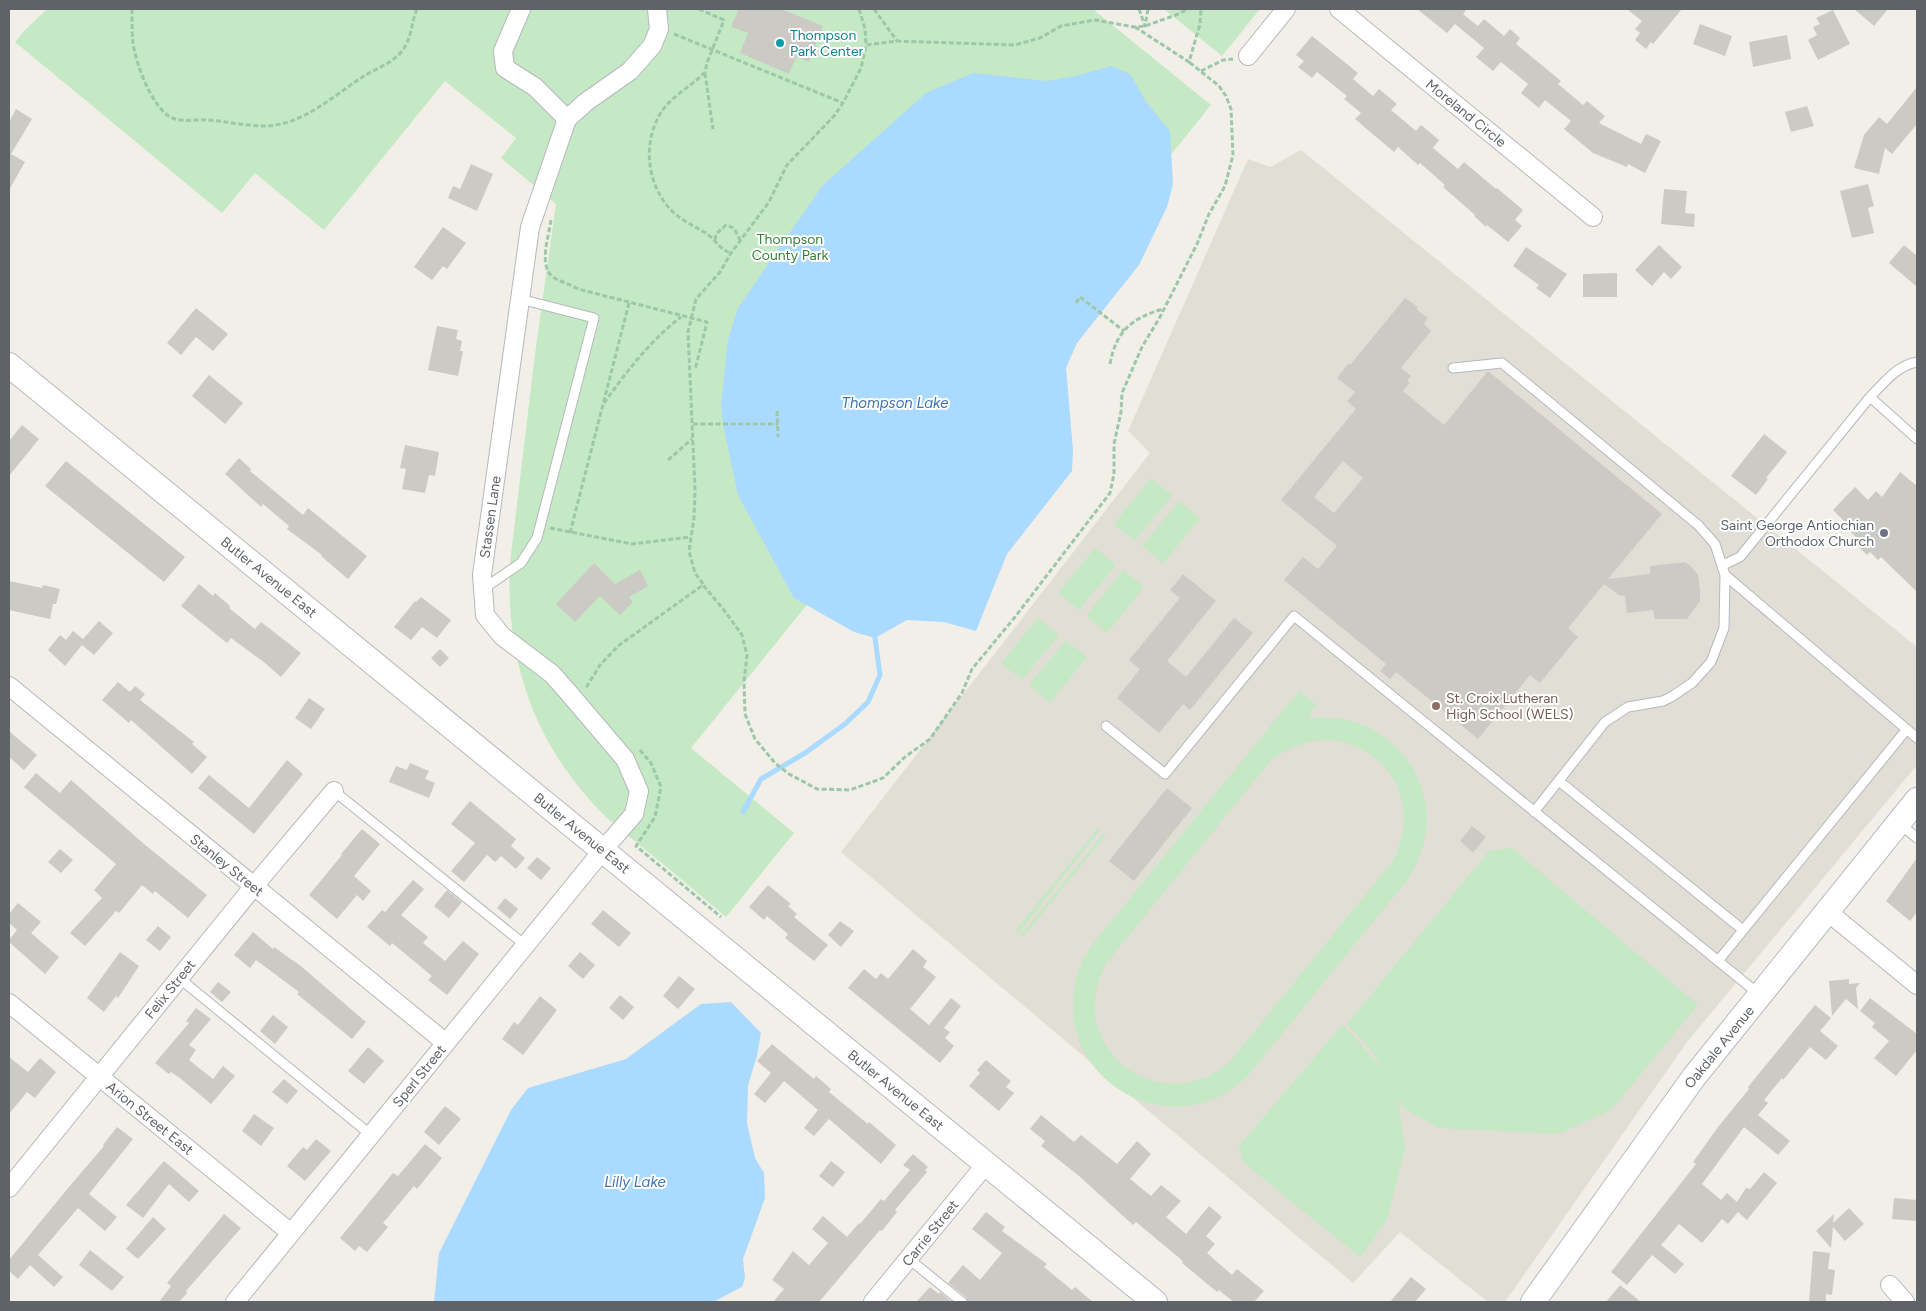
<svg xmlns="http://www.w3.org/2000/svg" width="1926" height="1311" font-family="Figtree,sans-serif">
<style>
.education{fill:#e1ded6}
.green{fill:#c5e8c5;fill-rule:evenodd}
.water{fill:#aadaff}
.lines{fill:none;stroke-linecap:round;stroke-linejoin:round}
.stream{stroke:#aadaff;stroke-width:5}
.building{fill:#cccac5;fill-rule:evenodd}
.lane-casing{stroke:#b5b8bc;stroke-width:11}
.street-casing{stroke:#b5b8bc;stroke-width:20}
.secondary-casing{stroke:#b6babf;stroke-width:26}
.path{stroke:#9cc7a9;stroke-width:3;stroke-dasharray:5 2.5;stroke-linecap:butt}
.lane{stroke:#fff;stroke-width:9}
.street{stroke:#fff;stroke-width:18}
.secondary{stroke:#fff;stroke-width:24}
.culture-dot{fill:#0f9aa8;stroke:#fff;stroke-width:2}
.worship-dot{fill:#6b7280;stroke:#fff;stroke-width:2}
.education-dot{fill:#8d6e63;stroke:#fff;stroke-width:2}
.labels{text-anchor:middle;stroke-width:4;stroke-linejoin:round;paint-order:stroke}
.culture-label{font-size:14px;fill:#0d838f;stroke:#fff;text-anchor:start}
.street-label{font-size:14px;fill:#5f6368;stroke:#fff}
.park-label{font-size:14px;fill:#348238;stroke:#fff}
.worship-label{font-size:14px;fill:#5b616d;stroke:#fff;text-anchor:end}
.education-label{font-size:14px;fill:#785e54;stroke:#fff;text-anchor:start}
.water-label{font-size:15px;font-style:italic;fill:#4174aa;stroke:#fff}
</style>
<rect width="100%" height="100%" fill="#f1efe8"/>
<path class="education" d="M1301,150l616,497v118l-230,277 -182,260h-17l-88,-70 -47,51 -512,-431 309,-399 -22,-22 120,-272 22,8z"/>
<path class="green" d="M47,9h1049l-1,2 116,94 -520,643 103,85 -68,84c-26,-22 -52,-44 -79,-66 -13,-11 -28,-22 -41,-34 -71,-70 -101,-156 -96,-254l25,-209 21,-150 -55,-46 15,-20 -71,-57 -121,149 -69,-57 -33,40 -207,-171 9,-11z
M1164,9h96l-38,47z
M1151,478l21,17 -37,46 -21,-17z
M1179,501l21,17 -37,46 -21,-18z
M1095,548l21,17 -37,45 -21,-17z
M1123,570l21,17 -37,46 -21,-17z
M1038,618l21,17 -37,45 -21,-17z
M1066,640l21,17 -37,46 -21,-18z
M1299,691l18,14 -8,9 2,4c90,-9 147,85 97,161l-162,199c-13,11 -27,20 -43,25 -65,18 -133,-33 -130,-101 1,-20 7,-41 19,-57zM1331,740c62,9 90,66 62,121l-165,203c-76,58 -168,-24 -120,-103l164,-202c19,-13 36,-19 59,-19z
M1098,828l2,2 -82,103 -3,-2z
M1104,833l2,2 -83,102 -2,-2z
M1512,848l186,157 -87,105 -53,24 -119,-6 -34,-19 -7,-11 7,50 -18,72 -27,37 -117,-95 -4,-16 104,-122 39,45 -10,-18 -25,-27 142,-173z"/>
<path class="water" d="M1111,66l19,8 17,29 23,28 3,53 -6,23 -28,58 -62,78 -11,25 7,82 -1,21 -65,83 -31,77 -32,-9 -37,-2 -32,18 -21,-6 -60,-34 -56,-103 -15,-71 -2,-19 7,-65 10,-32 84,-122 104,-93 47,-20 74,8 29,-5z
M731,1002l30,31 -4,23 -9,29 -1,38 8,35 9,15 1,25 -22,61 2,19 -3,9 -29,15h-279l5,-49 72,-143 17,-22 98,-29 75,-55z"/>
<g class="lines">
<path class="stream" d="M743,812l18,-33 44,-26 40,-29 23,-22 12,-27 -5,-37"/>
</g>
<path class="building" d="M739,9h42l42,17 -14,36 -13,-5 -7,17 -49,-21 8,-20 -17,-6z
M1417,9h50l-4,5 15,12 6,-7 20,17 6,-7 10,9 -4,6 45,37 -3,3 25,21 4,-4 18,15 -6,7 42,21 5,-10 15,7 -16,32 -17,-9 -1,3 -34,-14 -29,-24 7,-8 -26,-21 -6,8 -18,-15 7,-9 -27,-22 -8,9 -17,-14 8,-9 -29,-24 -8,9z
M1627,9h55l-29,35 -2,-2 -5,7 -11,-9 5,-7 -5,-4 7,-8z
M1854,9h34l-14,17z
M1833,10l17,34 -32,16 -10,-20 9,-5 -4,-8 7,-3 -4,-6z
M1700,24l32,12 -7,20 -32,-12z
M1787,35l4,24 -38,8 -4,-25z
M1312,36l46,37 -5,6 20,17 6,-7 18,15 -6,6 25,21 5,-6 18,15 -6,8 25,21 6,-7 32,27 1,-1 26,22 -8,10 7,6 -14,16 -21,-17 -1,2 -12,-11 1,-1 -32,-28 2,-2 -25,-22 -2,2 -20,-18 -4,5 -39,-33 6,-6 -17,-14 3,-3 -30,-24 -5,6 -14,-11 6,-6 -8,-6z
M1917,87v37l-25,30 -7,-6 -6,26 -25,-6 10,-33 15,-18 8,7z
M1807,106l7,20 -23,6 -6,-20z
M16,109l16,10 -21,35 14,8 -16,28v-68z
M471,164l22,10 -16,37 -29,-13 5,-12 7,3z
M1868,184l6,22 -6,2 6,25 -22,5 -12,-47z
M1664,189l23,2 -2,22 10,1 -1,13 -33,-3z
M443,227l23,16 -19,26 -4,-3 -11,14 -18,-13z
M1659,245l23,22 -11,12 -7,-7 -12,14 -17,-16z
M1904,245l13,11v31l-28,-24z
M1526,247l41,27 -17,24 -14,-10 3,-3 -26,-19z
M1617,273v24h-34v-23z
M1405,298l13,9 -2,2 12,9 -4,6 7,7 -30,37 10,8 -4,5 3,2 -7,8 41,34 44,-54 174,143 -54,65 42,-5v-8l35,-4 6,4 7,9 2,16v10l-13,18h-32l-2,-9 -26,3 -2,-17 -6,-1 -15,-11 -36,44 10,9 -38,46 -10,-8 -52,64 -82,-67 -6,7 -10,-8 6,-7 -102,-84 19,-23 15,12 19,-23 -56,-46 75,-91 -9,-8 8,-9 -18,-14 12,-15 1,2zM1343,461l20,17 -29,35 -20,-16z
M196,308l32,26 -15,17 -17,-14 -15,18 -14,-12z
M437,326l21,4 -2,9 6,2 -2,10h3l-5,25 -30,-6z
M209,375l34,28 -18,21 -33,-28z
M22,425l17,14 -30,37v-35z
M1764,434l23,18 -21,26 2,1 -12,16 -25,-19z
M405,445l34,7 -4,24 -6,-1 -4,18 -23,-4 4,-20 -6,-1z
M239,458l12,11 -1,2 53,44 5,-7 59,48 -19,23 -27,-23 1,-1 -35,-26 2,-3 -26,-22 -2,3 -36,-33z
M66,461l119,96 -21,25 -119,-96z
M1900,472l17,14v106l-36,-35 -3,3 -8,-8 -3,3 -13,-13 3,-4 -12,-11 3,-2 -15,-15 22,-23 13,13 8,-9 6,6z
M594,563l21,21 25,-14 8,16 -19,11 4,5 -13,13 -20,-19 -25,26 -19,-18z
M1183,574l33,27 -1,1 -48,59 19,16 48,-59 19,15 -63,77 -7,-6 -24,29 -42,-35 23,-29 -11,-9 51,-62 -10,-8z
M9,581l33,7 1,-3 17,4 -4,15h-3l-3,15 -41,-9z
M199,584l14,12 2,-3 15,13 -1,2 26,21 6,-7 40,31 -20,24 -16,-14 -34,-25 -4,5 -46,-37z
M421,597l30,23 -14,18 -15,-11 -11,13 -17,-13 21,-26 1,1z
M99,621l14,12 -19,22 -12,-10 -17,21 -17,-16 12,-15 6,5 7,-9 10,8z
M440,649l9,9 -9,9 -9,-9z
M118,682l12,10 5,-6 10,8 -5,6 54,42 -2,2 15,13 -15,17 -61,-54 -2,3 -27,-23z
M309,698l16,11 -14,20 -16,-11z
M9,731l28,24 -13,15 -15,-13z
M287,760l16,14 -49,60 -56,-46 11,-13 40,33z
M410,763l19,8 -4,8 10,4 -6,15 -40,-16 7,-16 11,4z
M36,773l24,20 11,-13 73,64 63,51 -19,23 -33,-27 -2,3 -11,-9 -23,28 -3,-2 -31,35 -15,-13 32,-35 -8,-8 22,-26 -92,-77z
M1167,788l25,20 -58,73 -25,-20z
M470,801l46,38 -5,7 14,12 -9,11 -15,-13 -6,6 -8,-7 -23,27 -13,-11 24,-28 -24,-19z
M1472,826l14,11 -13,16 -13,-12z
M362,829l18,15 -26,32 17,15 -8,10 -6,-6 -20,24 -28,-24 33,-40 -1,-1z
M60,849l13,11 -12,13 -13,-11z
M537,857l14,11 -10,12 -14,-12z
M1917,858v54l-7,9 -24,-20z
M413,880l11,9 -23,26 27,22 -5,6 22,18 18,-20 16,13 -32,41 -19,-15 4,-4 -40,-33 -2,3 -23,-19 15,-17 3,2z
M768,885l23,19 -3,2 9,8 -3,3 34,28 -14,16 -29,-23 3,-4 -21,-18 -3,4 -15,-13z
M447,890l15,12 -13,16 -15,-12z
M505,898l13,11 -8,10 -13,-11z
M18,903l23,19 -10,11 28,24 -14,17 -36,-32v-2l8,-10 -8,-7v-9z
M603,910l28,23 -12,14 -28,-23z
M840,921l14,10 -13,16 -13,-12z
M158,926l13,11 -11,14 -14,-11z
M253,932l20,17 1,-2 28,20 64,55 -14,17 -55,-45 2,-2 -43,-32 -6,8 -16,-13z
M913,949l14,12 -4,6 13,10 -26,32 19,16 22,-27 10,8 -17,22 6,4 -5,6 9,8 -14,17 -92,-75 16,-19 12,10 5,-6 7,6z
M120,952l19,14 -21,32 -2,-2 -12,16 -17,-14z
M580,952l15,13 -12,14 -15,-13z
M679,976l16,13 -17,20 -15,-13z
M1849,979v5l11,-1 -4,5 2,21 -12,-10 -14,17 -3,-35z
M218,982l13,10 -9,10 -12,-10z
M620,995l14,12 -11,13 -14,-12z
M540,996l17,14 -34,45 -21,-16 12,-17 4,3z
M1870,998l47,36v16l-21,26 -22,-18 15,-17 -17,-14 3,-4 -15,-12z
M1815,1005l16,13 -11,13 18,15 -12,14 -16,-13 -27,33 -1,-2 -18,22 4,3 -10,12 32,26 -12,14 -34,-28 -42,57 19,16 6,-7 10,9 9,-14 4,1 14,-17 13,11 -30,37 -9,-8 -10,12 -6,-5 -20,24 -23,-19 -18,21 23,19 -9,10 -23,-19 -25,30 -16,-13 85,-108 -3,-2 25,-35 31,-38 -1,-2z
M196,1008l15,11 -22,26 7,5 -7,10 24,19 10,-13 12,10 -24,28 -31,-26 -9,-6 -2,2 -14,-11 34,-40 -3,-2z
M273,1015l15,12 -13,17 -15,-13z
M772,1044l42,35 2,-3 15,13 -2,3 39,32 1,-2 27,23 -15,19 -52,-45 -15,17 -10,-8 14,-18 -34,-29 -19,22 -11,-9 17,-21 -14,-12z
M368,1047l16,14 -20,23 -16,-13z
M9,1057l19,15 12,-14 16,14 -21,26 -8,-6 -18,22z
M986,1060l25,21 -5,6 8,6 -15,18 -30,-25 11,-13 -3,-3z
M284,1079l14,12 -11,13 -15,-12z
M445,1106l16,13 -22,26 -15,-13z
M254,1114l20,14 -13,18 -19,-15z
M1041,1115l33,27 7,-7 36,29 20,-23 14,13 -21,25 21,17 10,-11 20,16 -15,16 20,17 23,-28 13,11 -16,19 9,8 -8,9 25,22 5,-6 27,22 -10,11h-20l-13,-10 -2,-2 -2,2 -35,-29 1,-2 -47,-39 -3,3 -54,-49 -38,-30 4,-5 -15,-12z
M117,1127l16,12 -44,55 28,23 -12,14 -27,-23 -40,47 25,22 -9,10 -24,-22 -12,14 -9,-8v-11l60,-73 35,-41 -1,-1z
M316,1139l15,12 -26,30 -18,-15 16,-19 4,3z
M425,1144l17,14 -25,31 -3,-3 -31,37 5,4 -21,25 -8,-6 -4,5 -15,-13 53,-65 5,3z
M913,1154l15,13 -3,3 2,2 -32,38 2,2 -15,19 -2,-1 -61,72h-46l11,-13 -12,-9 21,-29 16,14 19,-22 -16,-14 11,-13 24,21 12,-14 1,1 21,-25 3,2 26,-31 -7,-5z
M164,1161l35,30 -10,11 -20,-18 -26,34 -17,-13z
M831,1161l14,11 -12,15 -14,-11z
M1894,1198l23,2 -1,21 -24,-2z
M1849,1208l15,16 -19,17 -12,-14 -2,21 -15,-17 18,-17 -1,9z
M986,1212l19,15 -3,4 45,33 -3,3 28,23 3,-3 18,15h-125l-2,-5 -18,-14 15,-18 17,15 22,-27 -30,-24z
M224,1214l17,14 -55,63 1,2 -8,9h-20l12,-16 -4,-3z
M153,1217l13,12 -28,30 -12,-10z
M90,1250l34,27 -12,14 -33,-26z
M1813,1251l17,2 -2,16 7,1 -3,25 -6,-1v8h-17z
M1411,1277l15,12 -11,13h-25z
M1620,1285l21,17h-35z
M930,1287l9,7 1,-2 12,10h-36z"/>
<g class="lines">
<g class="lane-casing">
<path id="lane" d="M1453,368l49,-5 196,162 17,19 10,31 -1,53 -13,34 -19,21 -21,14 -8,4 -35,6 -23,15 -71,90
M1870,397c14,-14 26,-31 47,-35
M1723,565l17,-8 130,-160 47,42
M1725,575l192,163
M483,589l38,-26 16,-25 57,-220 -74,-19
M1106,726l59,48 129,-158 466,379
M1559,781l184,149
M334,791l191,154
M1900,824l17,14
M1718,961l189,-232
M179,978l192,157
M909,1259l53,43"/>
</g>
<g class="street-casing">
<path id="street" d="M521,9l-18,42 2,17 30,19 32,32
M1339,9l254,208
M1248,56l38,-47
M9,686l437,357
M1828,912l89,73
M9,1003l282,230
M9,1188l245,-302 80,-95
M1890,1285l15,17
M235,1302l368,-452 31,-36 5,-23 -14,-32 -57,-67 -16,-18 -50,-38 -17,-21 -3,-40 48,-348 37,-108 19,-17 44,-31 22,-25 7,-17 -2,-20
M873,1302l113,-138"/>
</g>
<g class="secondary-casing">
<path id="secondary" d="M9,365l1146,937
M1533,1302l161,-225 223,-277"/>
</g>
<path class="path" d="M132,9c0,11 0,23 1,34 3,21 18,62 37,74 11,6 25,2 37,3 19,1 38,6 57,6 37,0 68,-29 97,-48 13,-9 31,-14 41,-27 10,-12 9,-28 15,-42
M699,9l25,11 -17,43 -2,9c-13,14 -32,23 -43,39 -20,30 -16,74 10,100 10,10 23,15 35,23 9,6 13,16 24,19
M859,9l6,20 1,16 31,-4 118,4 25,-7 21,-12 34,-6 39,7 11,-1 31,-11 12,-6
M874,9l23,32
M1139,9l6,17 3,-17
M1135,27l54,35 11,-38 1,-15
M674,34l169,69
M1201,71l22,-11 10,-1
M705,73l8,56
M551,220c-2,16 -13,46 2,57 8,5 17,7 25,12l129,33 -12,48
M715,240l1,-6 10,-9 8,3 6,12
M1076,303l4,-6 44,34
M1110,364c6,-33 22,-46 53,-55
M604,403c23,-32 46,-62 77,-86
M777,411l1,26
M693,424h85
M668,460l24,-21
M550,528l82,16 58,-7
M570,533l59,-230
M703,584l-8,-11 -6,-22 5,-33 1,-29 -7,-157 8,-33 24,-27 11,-19 38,-51 18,-37 47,-49 9,-13 18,-35 5,-23
M588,687l-1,-1 13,-21 18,-19 85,-61 21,25 18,25 5,20 -3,27 1,32 10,25 20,24 14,11 28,15 33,1 33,-12 22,-21 25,-18 32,-46 10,-24 43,-52 95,-124 4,-19v-30l7,-32 1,-19 20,-46 18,-30 37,-73 12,-30 16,-28 8,-31 -2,-46 -5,-13 -7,-10 -30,-24
M640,750l11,13 10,24 -6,30 -19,29 85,71"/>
<use href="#lane" class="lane"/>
<use href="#street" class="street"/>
<use href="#secondary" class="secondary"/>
</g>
<circle class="culture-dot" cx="780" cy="43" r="5"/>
<circle class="worship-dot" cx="1884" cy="533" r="5"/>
<circle class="education-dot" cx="1436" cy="706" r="5"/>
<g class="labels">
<g class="culture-label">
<text x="790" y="40">Thompson<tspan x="790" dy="16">Park Center</tspan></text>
</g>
<g class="street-label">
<text transform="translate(1466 113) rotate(39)" y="5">Moreland Circle</text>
<text transform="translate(490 517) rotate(-82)" y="5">Stassen Lane</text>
<text transform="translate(269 577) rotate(39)" y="5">Butler Avenue East</text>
<text transform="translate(582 833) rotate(39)" y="5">Butler Avenue East</text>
<text transform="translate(227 865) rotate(39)" y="5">Stanley Street</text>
<text transform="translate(170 989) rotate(-51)" y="5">Felix Street</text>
<text transform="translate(1719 1047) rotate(-51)" y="5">Oakdale Avenue</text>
<text transform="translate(419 1076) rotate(-51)" y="5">Sperl Street</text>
<text transform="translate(896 1090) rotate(39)" y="5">Butler Avenue East</text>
<text transform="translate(150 1118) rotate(39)" y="5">Arion Street East</text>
<text transform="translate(930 1233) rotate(-51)" y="5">Carrie Street</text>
</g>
<g class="park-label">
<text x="790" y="244">Thompson<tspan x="790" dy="16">County Park</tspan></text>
</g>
<g class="worship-label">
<text x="1874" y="530">Saint George Antiochian<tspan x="1874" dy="16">Orthodox Church</tspan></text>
</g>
<g class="education-label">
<text x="1446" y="703">St. Croix Lutheran<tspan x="1446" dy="16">High School (WELS)</tspan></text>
</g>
<g class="water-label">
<text x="895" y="408">Thompson Lake</text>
<text x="635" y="1187">Lilly Lake</text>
</g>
</g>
<rect width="1926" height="1311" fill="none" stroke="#5f6368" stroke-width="20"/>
</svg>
